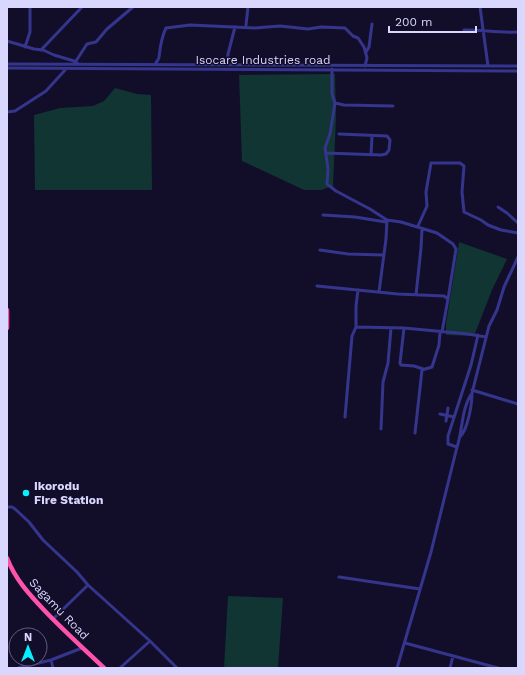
<svg xmlns="http://www.w3.org/2000/svg" width="525" height="675" font-family="'Work Sans',sans-serif">
<style>
.green{fill:#103532}
.lines{fill:none;stroke-linecap:round;stroke-linejoin:round}
.minor{stroke:#35358d;stroke-width:3}
.highway{stroke:#ff52ac;stroke-width:4.5}
.poi-dot{fill:#03f0ff;stroke:#120e2a;stroke-width:1.5}
.labels{text-anchor:middle;stroke-width:3;stroke-linejoin:round;paint-order:stroke}
.street-label{font-size:12px;fill:#dad7ff;stroke:#120e2a}
.poi-label{font-size:12px;font-weight:bold;fill:#dad7ff;stroke:#120e2a;text-anchor:start}
</style>
<rect width="100%" height="100%" fill="#120e2a"/>
<path class="green" d="M335,74l1,44 -3,68 -12,4h-17l-62,-29 -3,-86z
M115,88l22,6 14,1 1,95h-117l-1,-75 26,-7 33,-2 11,-5z
M459,242l48,17 -15,31 -18,46 -28,-1v-11z
M228,596l55,2 -5,70h-54z"/>
<g class="lines">
<path class="minor" d="M480,7l8,59
M246,25l2,-18
M464,30c18,0 36,3 54,2
M7,41l27,8 9,1 11,5 20,6 3,2
M25,47l5,-15v-25
M41,50l41,-43
M366,52l3,-5 3,-23
M76,61l11,-17 9,-2 11,-13 26,-22
M7,64l511,2
M155,65c1,-4 4,-5 4,-8 1,-9 3,-21 7,-29l24,-3 65,3 25,-2 28,3 13,-2 24,1 8,8 5,2 6,9 3,11 -2,8
M227,65l1,-11 7,-27
M7,68l511,3
M332,69v25l3,9 9,2 49,1
M335,103l-5,31 -5,14 3,21 -1,15 9,7 34,18 17,11 14,2 36,11 16,11 3,5 -8,50
M7,112l8,-1 31,-20 20,-22
M326,153l55,2 5,-1 3,-4 1,-10 -3,-4 -48,-2
M371,155l1,-19
M498,207l9,6 11,10
M323,215l32,2 31,5
M418,226l9,-20 -1,-14 5,-29h29l4,3 -2,26 2,20 17,8 7,5 13,5 17,3
M320,250l28,4 35,1
M317,286l81,8 46,2 4,3 -6,33
M379,292l7,-53 1,-19
M416,295l5,-47 1,-19
M356,327l48,1 64,6 18,3
M404,328l-4,35 1,2 13,1 9,3
M472,390l46,14
M440,414l14,3
M345,417l7,-81 4,-9v-21l2,-16
M446,421l2,-13
M381,429l2,-47 5,-19 3,-35
M415,433l7,-63 10,-3 7,-22 1,-13
M460,437c8,-8 12,-33 12,-44
M457,447l-9,-3v-8l23,-71 7,-30
M7,507h5l3,2 14,13 14,18 34,32 11,13 62,56 27,27
M339,577l81,12
M53,619l35,-34
M405,643l93,25
M51,660l2,8
M18,668l33,-8 31,-12
M120,668l30,-27
M397,668l34,-116 26,-105c6,-17 4,-38 15,-54l17,-67 8,-16 7,-23 14,-30
M450,668l3,-12"/>
<path class="highway" d="M7,310v18
M7,558c8,21 22,36 37,52 19,20 40,39 60,58"/>
</g>
<circle class="poi-dot" cx="26" cy="493" r="4"/>
<g class="labels">
<g class="street-label">
<text x="263" y="64">Isocare Industries road</text>
<text transform="translate(59 609) rotate(46)" y="4">Sagamu Road</text>
</g>
<g class="poi-label">
<text x="34" y="490">Ikorodu<tspan x="34" dy="14">Fire Station</tspan></text>
</g>
</g>
<rect width="525" height="675" fill="none" stroke="#dad7ff" stroke-width="16"/>
<g transform="translate(28 647)"><circle r="19" fill="#120e2a" stroke="#625e7f"/>
<path d="M0-3L7 15L0 10L-7 15Z" fill="#03f0ff"/>
<text y="-6" font-size="11" font-weight="bold" text-anchor="middle" fill="#dad7ff">N</text>
</g>
<path d="M389 26v6h87v-6" fill="none" stroke="#dad7ff" stroke-width="2"/>
<text x="395" y="26" font-size="12" fill="#dad7ff" stroke="#120e2a" stroke-width="3" paint-order="stroke">200 m</text>
</svg>
